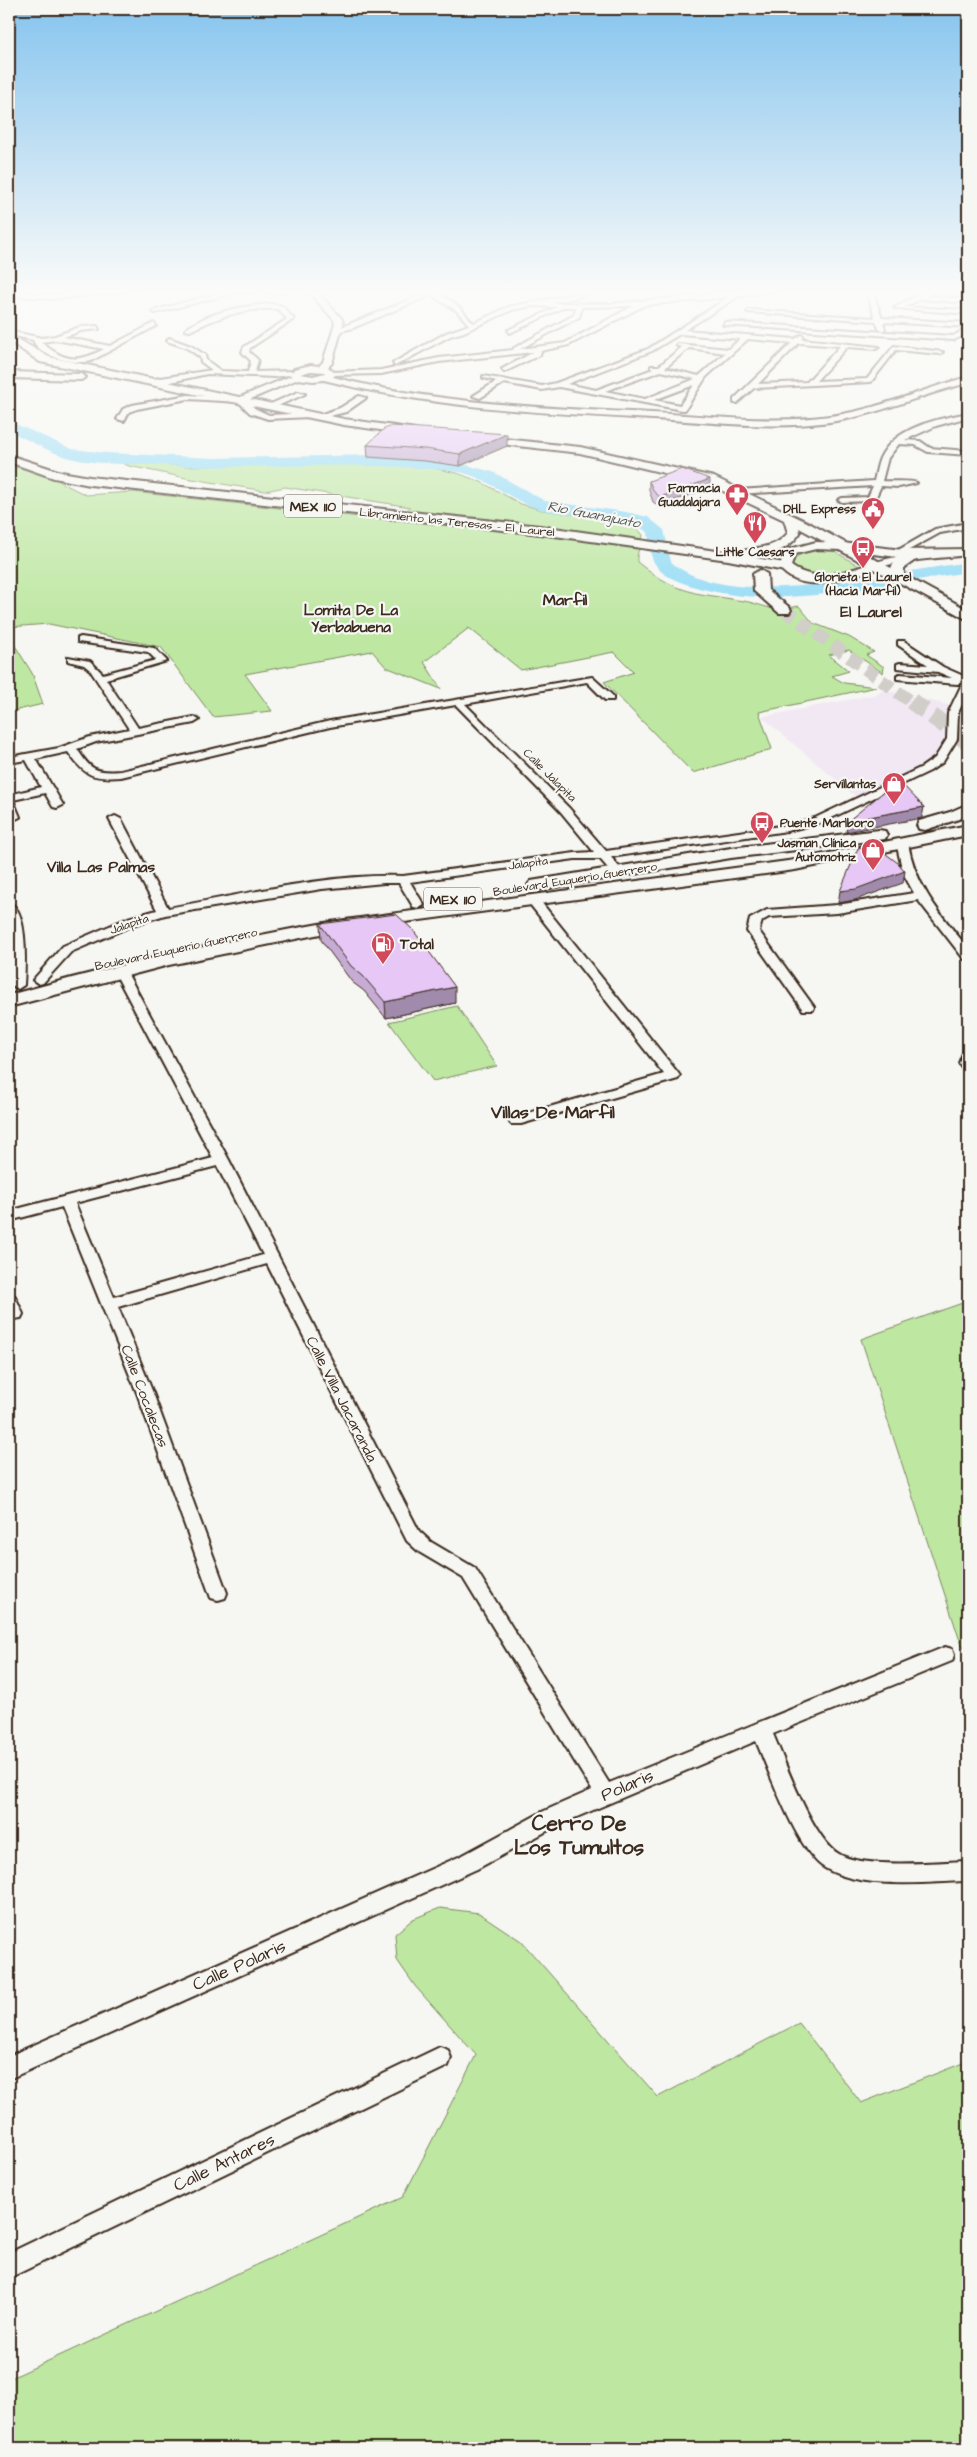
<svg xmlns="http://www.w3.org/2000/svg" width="977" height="2457" font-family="'Architects Daughter',sans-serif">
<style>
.built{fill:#f1e8f3}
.green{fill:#bee7a2;stroke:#7c8860}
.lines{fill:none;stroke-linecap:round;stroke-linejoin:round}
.river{fill:#94dbf6;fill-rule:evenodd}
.primary-tunnel-far1{stroke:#d1cdc8;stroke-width:13;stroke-dasharray:13 7;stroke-linecap:butt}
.primary-tunnel{stroke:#d1cdc8;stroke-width:17;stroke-dasharray:17 9;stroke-linecap:butt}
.street-casing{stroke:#3b2a1e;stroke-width:4}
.secondary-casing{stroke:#3b2a1e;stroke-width:4}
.primary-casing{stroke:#3b2a1e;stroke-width:4}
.street{fill:#f6f6f2;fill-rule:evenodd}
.secondary{fill:#f6f6f2;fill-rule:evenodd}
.primary{fill:#f6f6f2;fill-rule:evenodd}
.wall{fill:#c6abd3;stroke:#3b2a1e}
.shaded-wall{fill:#a18bac;stroke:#3b2a1e}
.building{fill:#e6c7f5;stroke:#3b2a1e}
.labels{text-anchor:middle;stroke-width:4.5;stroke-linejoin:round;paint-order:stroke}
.far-poi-label{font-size:12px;font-weight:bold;fill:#3b2a1e;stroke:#f6f6f2;text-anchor:end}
.far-street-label{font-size:12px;fill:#3b2a1e;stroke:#f6f6f2}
.shield{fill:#f6f6f2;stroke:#73675e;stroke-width:1}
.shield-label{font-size:14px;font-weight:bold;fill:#3b2a1e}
.far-water-label{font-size:14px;font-style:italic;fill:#515654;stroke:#f6f6f2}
.far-quarter-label{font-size:15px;font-weight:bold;fill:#3b2a1e;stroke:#f6f6f2}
.poi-label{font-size:15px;font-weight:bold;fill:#3b2a1e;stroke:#f6f6f2;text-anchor:start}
.street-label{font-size:15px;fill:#3b2a1e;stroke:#f6f6f2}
.far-district-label{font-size:16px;font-weight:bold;fill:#3b2a1e;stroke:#f6f6f2}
.quarter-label{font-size:18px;font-weight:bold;fill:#3b2a1e;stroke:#f6f6f2}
.near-street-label{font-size:18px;fill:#3b2a1e;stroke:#f6f6f2}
.near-quarter-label{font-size:21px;font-weight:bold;fill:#3b2a1e;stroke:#f6f6f2}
</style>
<rect width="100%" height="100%" fill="#f6f6f2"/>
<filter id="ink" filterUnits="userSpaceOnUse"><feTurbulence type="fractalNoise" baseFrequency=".02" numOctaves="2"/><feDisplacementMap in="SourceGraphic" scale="10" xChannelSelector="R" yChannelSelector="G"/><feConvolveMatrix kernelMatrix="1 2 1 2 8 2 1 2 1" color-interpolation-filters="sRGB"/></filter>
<g filter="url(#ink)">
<path class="built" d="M883,690l69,16 -8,39 -15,18 -73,34 -94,-80 116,-23z"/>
<path class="green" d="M116,461l73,5 175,-3 64,4 29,6 24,9 40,22 21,6 82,11 12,6 7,8c-1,10 -7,17 -6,27l17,13 22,12 19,6 54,9 28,8 22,-4 14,17 36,14 25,15 -8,3 18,12 -1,6 -34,-23 -20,5 20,16 -17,5 12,7 32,4 -117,25 13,37 -79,24 -89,-91 30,-10 -20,-20 -93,18 -52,-42 -45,34 17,27 -55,-22 -14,-16 -127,23 27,37 -59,6 -52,-70 -112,-23 -40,3v-162l51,14v3l26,13 47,-3 263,29 14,-14 -125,-20 -20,4 -79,-13 -57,-12z
M827,547l34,20c-30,10 -40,12 -70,2l-1,-7c11,-10 23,-13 37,-15z
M9,636l23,37 11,31 -34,8z
M457,1006l40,60 -64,15 -44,-59z
M968,1301v352l-8,-12 -99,-302z
M440,1908l39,5 42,28 137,156 141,-74 62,80 107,-42v387h-959v-69l394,-182 73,-142 -61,-69 -18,-26 -2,-26 18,-15z"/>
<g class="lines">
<path class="river" d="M9,421l63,28 36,4 107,5 161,-3 79,7 38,10 52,29 81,11 22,5 16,13 7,32c49,42 160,21 218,13l6,1 3,4 -3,4 -6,1c-66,10 -132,21 -197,1 -11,-4 -26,-8 -34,-18 -9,-10 -8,-23 -10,-36 -30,-19 -72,-14 -106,-22 -32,-8 -54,-35 -90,-39 -98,-11 -196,-1 -294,-6 -27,-1 -70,0 -94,-9 -19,-6 -37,-17 -55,-25z
M968,562v10l-57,9 -6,-1 -3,-4 3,-4 6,-1z"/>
<path class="primary-tunnel-far1" d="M784,610l129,93"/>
<path class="primary-tunnel" d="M911,701l57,41"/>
<g class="street-casing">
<path id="street" d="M112,290h23l-81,9 -45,-4v-4l45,4z
M231,290l57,1 -3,2 -47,-1 -83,21 -3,-2z
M424,290c11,0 27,10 36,18 6,5 7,11 14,15l34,-16 67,-13 5,-4h6l-7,7 -28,6 60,1 128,-13 44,-1 -44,6 -54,34 110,9 6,-4 3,2 -2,2 77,8 -3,2 -29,-2 -31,34 51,-2 27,-33 49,6 -3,2 -44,-4 -25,32 -117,6 -17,15h-3v-4l58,-56 -44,-4 -42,38 -21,33h-3l-123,-23 -17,3 -38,-7 -24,15 -7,-2 24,-15 -14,-3v-2l59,10 14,-3 92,-34 81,-52 -84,8 -76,40 -28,6 -1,4 -36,17 -2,-3 32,-17 -95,10 -58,12 -52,1 2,-3 50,-2 58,-12 74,-8 1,-2 60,-33 2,-8h-12l-54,26 -2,-3 49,-23 -25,-1 -20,4 -48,22 -14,4 -55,30 -2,-3 53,-30 23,-8 -12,-14 -26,-16 -78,33 -16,4 -3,-2 93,-37zM633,306l-68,37 -45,6 59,-32 3,-10zM680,334l60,5 -11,10 -52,-5v2l5,1 -23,19h-8v2l2,1 -57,21 -29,-6 85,-33zM799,343l41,3 -33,36 -49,2zM689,348l36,5 -26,23 -34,-8zM661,371l34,8 -50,20 -40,-8zM694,385l-14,20 -26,-5z
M866,290h6l10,28 86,5v4l-85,-5 2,7 -3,2 -3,-2 -3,-8 -129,-9 3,-2 125,8z
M927,290h8l-9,6 42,3v4l-48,-4 -15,8 63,3v4l-74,-6z
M270,304l12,2 12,13 -44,29 -1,4 9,8 -3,12 40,-1 2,3 -23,3 -67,-3 -36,8 -26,1 -4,-2 71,-11 -11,-8 -1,-5 -13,-9 -20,-7 2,-3 22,8 14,9 1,5 15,11 27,1 3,-11 -9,-9 2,-5 43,-28 -9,-10c-30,-2 -61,8 -88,22l-5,-1c21,-18 58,-24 85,-26z
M725,322l228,14 15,-8v5l-14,7 -231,-15z
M154,323l2,3 -65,35c-16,4 -52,-4 -58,-21l-24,-5v-4l33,7 13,-2 25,-9 17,-1 2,3 -18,2 -17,6 46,9zM56,340l48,9c-26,14 -39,13 -63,-7z
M298,392l7,2 -32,14 -7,-2z
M188,395l53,3 15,11 13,6 41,-2 4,2 -4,2 -42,2 -18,-6 -11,-11 -51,-3 -51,10 -8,3 -5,9 -7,-2 6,-10 9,-4z
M359,396l7,2 -20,14 -29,7 -4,-2 27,-9z
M968,413v4l-32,9 -31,14 15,1 10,7 38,3v4l-40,-3 -13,-7 -16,-1 -11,14 -6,23c8,1 30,-1 35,2l-18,4 -18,-1 -7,15 -32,1 -4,-2 4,-2 26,-1 5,-11 -135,8 -4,-2 4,-2 136,-9c2,-8 3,-16 6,-23 15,-31 57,-39 88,-45z
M968,523v5l-28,5 -40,22 -7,-2 42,-24z
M81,637l73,11 13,13 -61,18 32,49 56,-11 5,3 -5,3 -98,19 -19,7c14,21 18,24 44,22l209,-50 262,-44 21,19v4h-8l-18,-18 -122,22 104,104 37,43 181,-26 28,-7 107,-51 13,-9 12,-19 1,-26 15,-31 -6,2 -60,-5v-4l3,-1 52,4 -14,-6 -41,-4v-4l3,-1 28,2 -30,-20v-4h6l39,26 25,11v14l-10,21 -1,26 -14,23 -13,9 -107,51 -36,9 -176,26 12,15 -6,3 -4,-1 -13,-15h-25l-165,23 14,23 -6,4 -4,-1 -15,-25h-15l-62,6 -157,26 -29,9 -65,28 -28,31 -4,1 -6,-4 30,-34 65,-28 29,-8 -48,-91 6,-3 6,3 47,89c73,-13 162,-35 235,-32l172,-23 19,-1 -33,-40 -105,-107 -126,22 -209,50c-29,2 -36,-1 -53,-25l-32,7 27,46 -6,3 -4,-1 -8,-14 -32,7 7,17 -6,3 -4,-1 -1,-24 32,-8 -15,-27 -17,3v-6l50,-9 31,-11 39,-8 -39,-59 -6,-5 -16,-4v-4l22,4 13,13 53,-14 -8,-8 -70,-10v-4z
M902,839l6,3c6,43 33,73 60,106v12l-4,-1 -46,-59 -81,13 -68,4 -7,4 -3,10 55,76 -1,3h-10l-56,-79 3,-12 17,-9 70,-5 77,-12 -11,-20 -7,-31z
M533,896l4,1 141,176 2,3 -2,3 -157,45h-10l-2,-3 2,-3 153,-44 -135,-171 -2,-3 2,-3z
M9,903c20,5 16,66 15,82l-6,4 -6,-4 1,-51 -4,-11z
M120,967l6,4 103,189 190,371 12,11 44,26 134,215 336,-136 7,2 2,6 -2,6 -179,73c13,30 39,104 66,120 24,15 99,8 129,7v20c-42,1 -106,9 -143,-13 -27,-15 -56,-97 -69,-127l-198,84 -81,44 -468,210v-23l454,-201 81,-44 48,-21 -129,-212 -44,-26 -12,-11 -140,-277 -149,43 35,86 74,200 -2,5 -7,2 -7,-2 -74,-205 -75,-186 -53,14v-10l204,-53 -99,-187zM217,1166l46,89 -149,42 -39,-94z
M968,1052v18l-5,-1 -4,-6 4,-10z
M9,1295l6,1 8,18 -2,4 -6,1 -6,-2z
M440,2047l8,3 3,8 -3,8 -439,212v-25z"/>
</g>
<g class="secondary-casing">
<path id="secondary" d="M307,290h8l27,29 1,5 -11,39 -4,4 8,7 -3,3c104,27 212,31 319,36 59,3 119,11 178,3 47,-6 92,-27 138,-39v6c-46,11 -90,32 -138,39 -59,8 -118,0 -177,-3 -111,-6 -221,-11 -329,-39l-11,1 -15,-2 -54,23h-6v-4l53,-22 3,-7 17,-4 8,1 4,-4 12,-38 -1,-4zM311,371l13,1 1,1 -12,3 -13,-2z
M816,542l26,1 61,7 65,-1v6c-25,3 -51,4 -76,9 -34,7 -85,38 -113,3l7,-17zM816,549l26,1 55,7c-34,5 -74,32 -106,9l4,-12z"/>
</g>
<g class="primary-casing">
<path id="primary" d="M9,334l40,23 295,62 72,10 6,3 -6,3 -72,-10 -304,-63 -31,-21z
M9,372l72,2 5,3 -5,3 -72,-2z
M477,436l103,11 134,30 95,46 82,45c3,-8 16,-15 25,-13l2,3 -14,10v7l64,35v10l-169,-92 1,5c-11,16 -26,21 -44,25l34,6 2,3 -7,4 -57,-11 -188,-26 -450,-49 -36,-7 -45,-16v-7l52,17 29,5 450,49 198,28c14,-10 33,-1 50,-21l-4,-13 -78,-37 -126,-30 -107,-12v-4z
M760,570l7,4 1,16 21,17 2,3 -2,3h-10l-25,-22 -1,-17z
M968,804v12l-43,14 -6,-1 -2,-4 2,-4 31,-9z
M968,825v10l-173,35 -465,62 -161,33 -160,42v-12c106,-30 213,-54 321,-73l465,-62z
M879,830l6,1 2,4 -2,4 -154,19 -194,32 -6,-1 -3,-4 3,-4 6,-1 194,-32z"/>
</g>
<use href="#street" class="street"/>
<use href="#secondary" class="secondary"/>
<use href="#primary" class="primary"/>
</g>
<path class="wall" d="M367,445l140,1 -47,20 -35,-5 -57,-4z
M649,481l61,7 -51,18 -6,-4 -4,-12z
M320,924l135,79 -69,15 -22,-27 -12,-9 -31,-42z"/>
<path class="shaded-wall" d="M507,434v12l-47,20v-12z
M710,479v9l-51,18 1,-9z
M924,807l-2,11 -76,14 2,-11z
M905,871l-2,12 -48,17 -17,3 2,-12z
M455,987v16l-69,15 -1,-16z"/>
<path class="building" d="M392,426l115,8 -47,20 -35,-5 -58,-4 17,-16z
M682,469l28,10 -50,18 -6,-5 -5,-11z
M898,780l26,27 -76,14z
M869,846l9,2 20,15 7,8 -49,18 -16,2 18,-43z
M396,914l17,16 42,57 -70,15 -22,-26 -12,-10 -31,-42z"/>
</g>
<linearGradient id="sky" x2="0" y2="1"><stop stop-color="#86c4ee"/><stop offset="0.46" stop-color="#fbfbf9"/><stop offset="1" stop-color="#fbfbf9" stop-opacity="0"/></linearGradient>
<rect width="977" height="634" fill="url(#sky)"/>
<defs>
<g id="pharmacy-pin" transform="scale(1.25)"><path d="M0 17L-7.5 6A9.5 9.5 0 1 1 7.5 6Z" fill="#d1495b" stroke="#f6f6f2"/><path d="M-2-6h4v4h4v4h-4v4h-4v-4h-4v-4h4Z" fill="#fff"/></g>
<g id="civic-pin" transform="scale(1.25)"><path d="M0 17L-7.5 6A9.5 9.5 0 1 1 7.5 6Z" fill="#d1495b" stroke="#f6f6f2"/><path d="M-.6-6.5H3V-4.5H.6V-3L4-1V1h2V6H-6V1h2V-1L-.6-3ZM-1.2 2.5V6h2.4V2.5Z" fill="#fff"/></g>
<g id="restaurant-pin" transform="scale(1.25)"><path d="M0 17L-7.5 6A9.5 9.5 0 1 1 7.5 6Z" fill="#d1495b" stroke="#f6f6f2"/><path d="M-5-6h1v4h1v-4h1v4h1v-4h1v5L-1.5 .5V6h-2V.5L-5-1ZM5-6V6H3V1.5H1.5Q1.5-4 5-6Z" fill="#fff"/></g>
<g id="bus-pin" transform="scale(1.25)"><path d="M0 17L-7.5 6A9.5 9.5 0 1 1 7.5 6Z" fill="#d1495b" stroke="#f6f6f2"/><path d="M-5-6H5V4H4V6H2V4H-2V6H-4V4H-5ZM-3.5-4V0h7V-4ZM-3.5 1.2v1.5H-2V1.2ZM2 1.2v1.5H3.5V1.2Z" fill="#fff"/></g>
<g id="shop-pin" transform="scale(1.25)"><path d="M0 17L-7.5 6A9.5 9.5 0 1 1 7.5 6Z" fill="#d1495b" stroke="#f6f6f2"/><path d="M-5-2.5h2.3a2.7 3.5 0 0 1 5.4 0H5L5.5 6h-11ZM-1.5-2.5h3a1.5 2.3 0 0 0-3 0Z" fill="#fff"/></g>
<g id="fuel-pin" transform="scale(1.25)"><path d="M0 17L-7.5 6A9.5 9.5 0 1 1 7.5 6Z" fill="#d1495b" stroke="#f6f6f2"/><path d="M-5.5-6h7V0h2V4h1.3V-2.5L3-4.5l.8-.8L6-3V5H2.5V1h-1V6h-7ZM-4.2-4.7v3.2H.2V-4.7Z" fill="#fff"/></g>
</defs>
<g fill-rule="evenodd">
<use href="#pharmacy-pin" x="737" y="495"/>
<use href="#civic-pin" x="873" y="509"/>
<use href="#restaurant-pin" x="755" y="523"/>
<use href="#bus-pin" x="863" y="548"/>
<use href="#shop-pin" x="894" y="784"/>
<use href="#bus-pin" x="762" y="823"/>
<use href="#shop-pin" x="873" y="850"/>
<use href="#fuel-pin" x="383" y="944"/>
</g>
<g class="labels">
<g class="far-poi-label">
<text x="720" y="492">Farmacia<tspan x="720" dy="14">Guadalajara</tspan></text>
<text x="856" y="513">DHL Express</text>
<text x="755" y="556" text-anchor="middle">Little Caesars</text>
<text x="863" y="581" text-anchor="middle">Glorieta El Laurel<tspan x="863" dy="14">(Hacia Marfil)</tspan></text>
<text x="876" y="788">Servillantas</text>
<text x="780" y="827" text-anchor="start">Puente Marlboro</text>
<text x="856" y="847">Jasman Clínica<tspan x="856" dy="14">Automotriz</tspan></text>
</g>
<g class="far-street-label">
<text transform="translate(457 522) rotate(6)" y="4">Libramiento las Teresas - El Laurel</text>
<text transform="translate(550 775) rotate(45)" y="4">Calle Jalapita</text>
<text transform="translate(528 863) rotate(-8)" y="4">Jalapita</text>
<text transform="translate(575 879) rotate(-9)" y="4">Boulevard Euquerio Guerrero</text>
<text transform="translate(129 924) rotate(-19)" y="4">Jalapita</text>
<text transform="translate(176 949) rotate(-12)" y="4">Boulevard Euquerio Guerrero</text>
</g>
<g class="shield">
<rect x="284" y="494.5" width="58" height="23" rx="4"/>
<rect x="424" y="887.5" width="58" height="23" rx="4"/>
</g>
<g class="shield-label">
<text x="313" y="511">MEX 110</text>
<text x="453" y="904">MEX 110</text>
</g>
<g class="far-water-label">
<text transform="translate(594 514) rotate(11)" y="5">Rio Guanajuato</text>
</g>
<g class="far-quarter-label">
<text x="351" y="615">Lomita De La<tspan x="351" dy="17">Yerbabuena</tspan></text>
<text x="871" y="617">El Laurel</text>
<text x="101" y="872">Villa Las Palmas</text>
</g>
<g class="poi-label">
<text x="400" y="949">Total</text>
</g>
<g class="street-label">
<text transform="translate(145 1396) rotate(69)" y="5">Calle Cocalecas</text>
<text transform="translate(342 1399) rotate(63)" y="5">Calle Villa Jacaranda</text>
</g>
<g class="far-district-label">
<text x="565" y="605">Marfil</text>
</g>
<g class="quarter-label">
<text x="553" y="1118">Villas De Marfil</text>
</g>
<g class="near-street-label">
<text transform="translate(627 1785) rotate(-23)" y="6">Polaris</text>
<text transform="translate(239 1965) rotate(-24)" y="6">Calle Polaris</text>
<text transform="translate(224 2162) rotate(-26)" y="6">Calle Antares</text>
</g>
<g class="near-quarter-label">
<text x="579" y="1830">Cerro De<tspan x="579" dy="24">Los Tumultos</tspan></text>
</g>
</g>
<rect width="977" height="2457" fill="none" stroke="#f6f6f2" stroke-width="30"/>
<rect x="15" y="15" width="947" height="2427" fill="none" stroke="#3b2a1e" stroke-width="2" filter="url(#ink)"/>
</svg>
